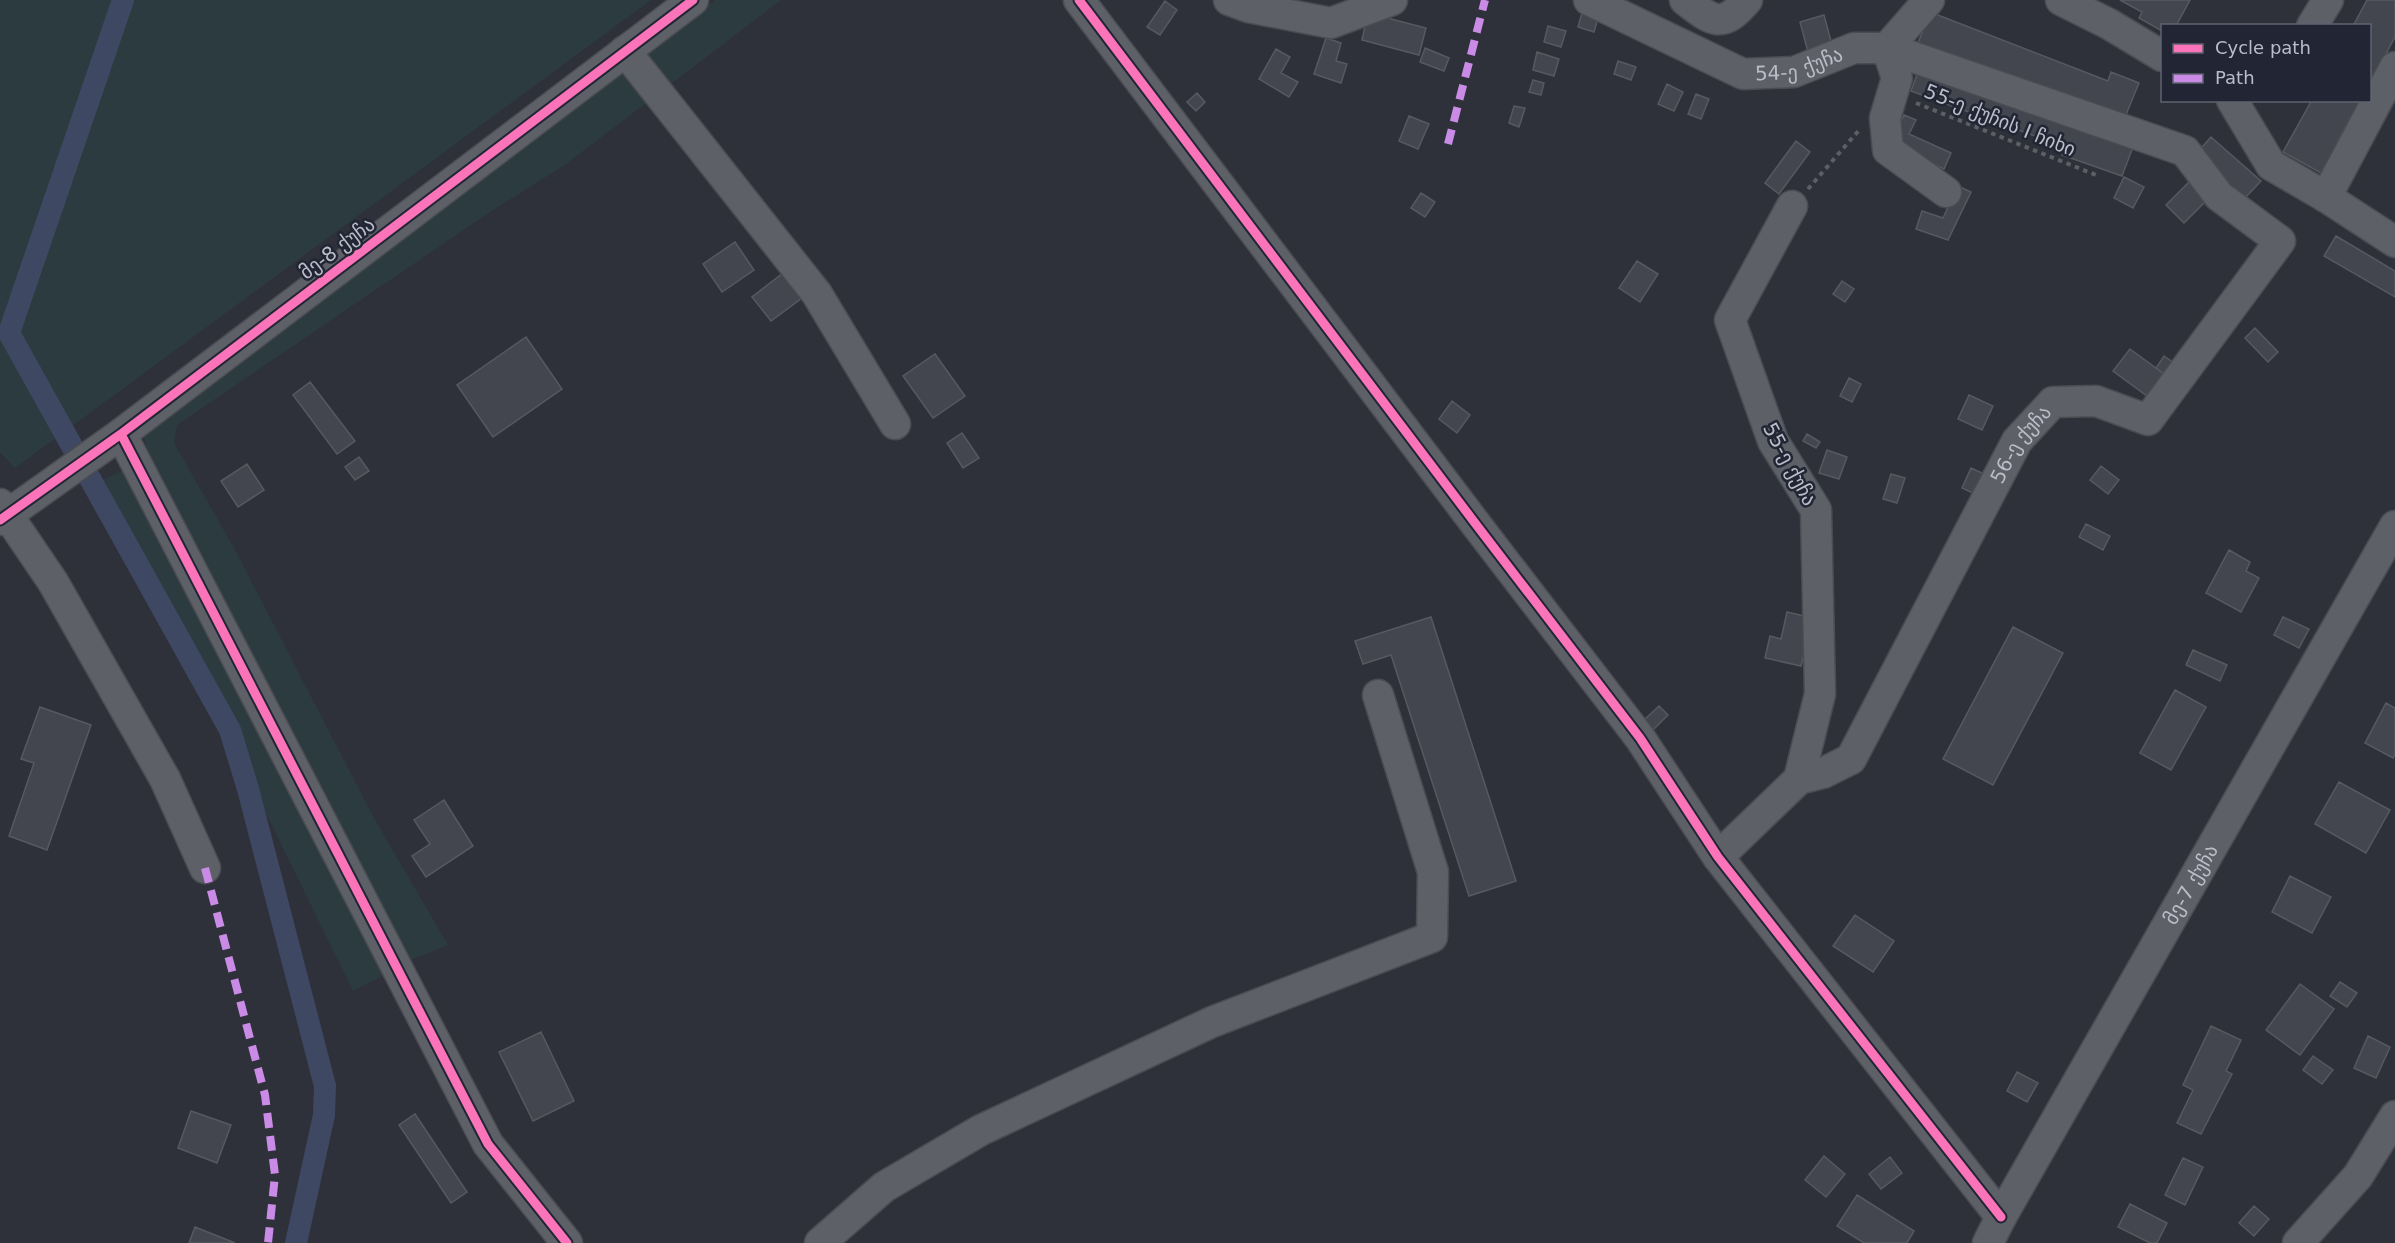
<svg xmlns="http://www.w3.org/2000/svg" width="2395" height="1243" font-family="'DejaVu Sans','Noto Sans Georgian',sans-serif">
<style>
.green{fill:#2c3b40}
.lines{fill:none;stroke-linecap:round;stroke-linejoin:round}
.canal{stroke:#3f4862;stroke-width:22}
.building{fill:#43464e;stroke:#575961;stroke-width:1.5}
.minor-casing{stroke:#4a4c52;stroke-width:33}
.path{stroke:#5c5f65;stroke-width:4;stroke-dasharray:4.5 4.5;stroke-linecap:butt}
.minor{stroke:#5e6068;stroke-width:30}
.quiet{stroke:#ca8be6;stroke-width:8;stroke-dasharray:15 8;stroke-linecap:butt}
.cycleway-casing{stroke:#222634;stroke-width:13}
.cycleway{stroke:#fb73b8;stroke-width:9}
.labels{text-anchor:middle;stroke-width:5;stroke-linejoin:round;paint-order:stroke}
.street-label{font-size:20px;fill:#babdc9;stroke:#222634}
</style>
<rect width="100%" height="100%" fill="#2e313a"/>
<path class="green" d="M0,0h651l-636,468 -15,-16z
M715,0h66l-215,164 -76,48 -313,213 -3,18 60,105 141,272 73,125 -37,15 -262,-505 -5,-18 12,-21z
M138,463l250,510 -35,18 -250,-511z"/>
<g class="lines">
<path class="canal" d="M123,0l-114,333 221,397 18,59 77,297 -1,29 -28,128"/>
</g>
<path class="building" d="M2120,0h70l-14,26h-14v5l-23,-13 3,-6z
M2367,0h28v37l-25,46v-57h-17z
M1165,1l12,9 -17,25 -13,-8z
M1584,6l16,5 -6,21 -16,-5z
M1930,12l178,69 3,-9 28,11 -16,39 -205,-79z
M1368,13l58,15 -7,27 -57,-15z
M1824,15l8,30 -24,7 -8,-30z
M1548,26l18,5 -5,16 -17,-5z
M1326,38l15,5 -5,18 11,3 -6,19 -27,-9z
M1425,48l24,10 -5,13 -24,-9z
M1276,49l14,8 -9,16 17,9 -9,15 -30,-18z
M1537,52l22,7 -5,17 -21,-6z
M1618,61l18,6 -5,13 -17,-6z
M1919,69l214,78 -11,29 -60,-21 3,-8 -154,-56z
M1533,80l11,3 -3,12 -12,-3z
M1667,84l16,8 -9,19 -16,-7z
M1197,93l8,9 -9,9 -9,-9z
M1696,94l13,5 -8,20 -13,-5z
M2312,100h48l-39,73 -38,-21z
M1514,106l11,2 -6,19 -10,-4z
M1904,115l12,5 -7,14 42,19 -7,16 -33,-15 -22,-6z
M1409,116l20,8 -11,25 -19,-8z
M2211,137l50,44 -16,17 -50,-43z
M1796,141l14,11 -31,42 -14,-11z
M2124,177l20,10 -11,21 -19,-10z
M2193,178l18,18 -27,27 -18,-18z
M1958,186l13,6 -23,48 -32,-11 6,-18 21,7z
M1421,193l14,9 -10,15 -14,-9z
M2336,236l59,35v26l-71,-41z
M735,242l19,28 -32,22 -19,-28z
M1637,261l21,13 -18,28 -21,-14z
M783,273l19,25 -31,23 -19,-24z
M1842,281l12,8 -9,13 -12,-8z
M2255,328l23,24 -10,10 -23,-24z
M526,337l36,52 -69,48 -36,-52z
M2130,349l38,28 -17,22 -38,-28z
M935,354l30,42 -32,22 -30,-42z
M2164,356l13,9 -9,12 -12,-9z
M1849,378l12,6 -9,18 -12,-6z
M310,382l45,59 -18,13 -44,-59z
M1969,395l24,11 -11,24 -24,-11z
M1452,401l18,14 -13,18 -18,-14z
M962,433l17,25 -16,10 -16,-25z
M1807,434l13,8 -4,6 -13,-7z
M1827,450l20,7 -8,22 -20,-6z
M359,457l10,14 -14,9 -10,-13z
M247,464l17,26 -26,17 -17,-26z
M2101,466l18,14 -11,14 -18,-14z
M1971,468l22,10 -10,20 -21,-10z
M1891,474l14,4 -8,25 -14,-4z
M2086,524l24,12 -7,14 -24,-13z
M2229,550l21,12 -4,9 13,7 -18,34 -35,-19z
M1787,612l26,6 -12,48 -36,-8 5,-22 11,3z
M1431,617l85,264 -47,15 -78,-241 -28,9 -8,-23z
M2283,617l26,12 -10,19 -25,-13z
M2013,627l50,26 -70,132 -50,-26z
M2193,650l34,15 -7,16 -34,-16z
M2175,690l31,17 -35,63 -31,-17z
M2386,703l9,5v46l-2,4 -28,-15z
M1659,706l9,9 -15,15 -9,-10z
M40,707l51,18 -44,125 -38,-14 25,-73 -13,-4z
M2339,782l51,28 -24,43 -51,-29z
M444,800l29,46 -47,31 -14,-21 18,-12 -16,-24z
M2290,876l41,21 -19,36 -40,-21z
M1855,915l39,26 -21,31 -40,-26z
M2340,982l17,11 -10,14 -17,-11z
M2300,984l34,25 -34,46 -34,-25z
M2211,1026l30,14 -15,31 6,3 -31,60 -24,-11 16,-33 -10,-5z
M541,1032l33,69 -41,20 -34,-69z
M2368,1036l22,11 -14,31 -22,-10z
M2313,1056l20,14 -11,14 -19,-14z
M2017,1072l21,11 -11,19 -20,-11z
M191,1111l40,14 -14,38 -39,-15z
M415,1114l52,78 -16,11 -52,-78z
M1824,1156l21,18 -19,23 -21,-17z
M1890,1157l12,16 -21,16 -12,-15z
M2183,1158l20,9 -18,38 -20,-10z
M1857,1195l57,36 -7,12h-43l-27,-17z
M2130,1204l37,19 -10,20h-7l-32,-16z
M2254,1206l15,13 -15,17 -15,-13z
M195,1227l40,16h-46z"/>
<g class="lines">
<g class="minor-casing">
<g id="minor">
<path d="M1079,0l399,527 162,211 78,119 283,360"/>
<path d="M1229,0l19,7 83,16 61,-23"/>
<path id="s1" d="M1589,0l154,74 51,-2 60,-24h33l42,-48"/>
<path d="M1685,0c27,21 37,30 62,0"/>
<path d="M2061,0l48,24 53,32"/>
<path d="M2312,26l16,-26"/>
<path d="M1887,48l10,30 -12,40 3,32 58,42"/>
<path d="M625,51l192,243 78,130"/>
<path d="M2232,100l39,65 55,32 69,45"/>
<path d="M2326,197l69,-130"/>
<path d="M121,434l367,710 79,99"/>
<path d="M0,504l53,78 112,197 40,89"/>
<path d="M0,520l121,-86 572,-434"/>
<path id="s2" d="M1799,779l24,-6 28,-14 166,-318 36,-39 43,-1 52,19 132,-179 -61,-45 -34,-45 -298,-103"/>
<path d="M1718,857l81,-78 21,-85 -4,-184 -43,-69 -43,-121 62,-114"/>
<path d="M820,1243l64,-56 97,-57 231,-108 220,-85 1,-65 -55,-177"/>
<path id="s3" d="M1988,1243l13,-26 394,-691"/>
<path d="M2298,1243l60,-67 37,-60"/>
</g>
</g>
<path class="path" d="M1916,103l180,72
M1808,189l52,-60"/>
<use href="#minor" class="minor"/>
<path class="quiet" d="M1448,144l37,-144
M205,868l60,227 10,80 -7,68"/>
<g class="cycleway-casing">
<path id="cycleway" d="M1079,0l399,527 162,211 78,119 283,360
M121,434l367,710 79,99
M0,520l121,-86 572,-434"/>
</g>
<use href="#cycleway" class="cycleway"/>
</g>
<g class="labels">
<g class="street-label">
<text dy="7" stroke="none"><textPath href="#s1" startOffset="228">54-ე ქუჩა</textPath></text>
<text transform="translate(2000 120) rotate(22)" y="7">55-ე ქუჩის I ჩიხი</text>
<text transform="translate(337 248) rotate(-37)" y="7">მე-8 ქუჩა</text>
<text dy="7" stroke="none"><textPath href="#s2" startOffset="414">56-ე ქუჩა</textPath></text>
<text transform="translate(1790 464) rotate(62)" y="7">55-ე ქუჩა</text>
<text dy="7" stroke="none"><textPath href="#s3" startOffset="412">მე-7 ქუჩა</textPath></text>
</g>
</g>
<rect x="2161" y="24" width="210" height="78" fill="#222634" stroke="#5f6270" stroke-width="1.5"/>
<rect x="2173" y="44" width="30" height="9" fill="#fb73b8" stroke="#5f6270" stroke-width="1.5"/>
<text x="2215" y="54" font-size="18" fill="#babdc9">Cycle path</text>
<rect x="2173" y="74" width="30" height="9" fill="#ca8be6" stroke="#5f6270" stroke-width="1.5"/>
<text x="2215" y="84" font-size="18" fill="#babdc9">Path</text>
</svg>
